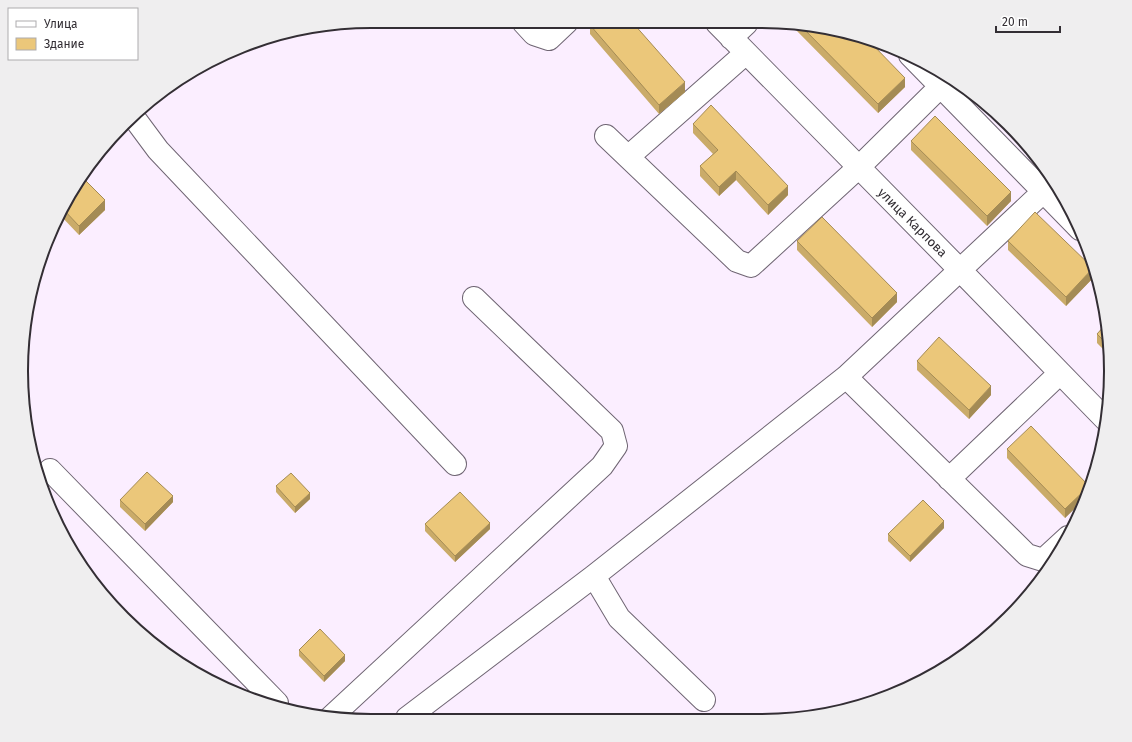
<svg xmlns="http://www.w3.org/2000/svg" width="1132" height="742" font-family="'Fira Sans',sans-serif">
<style>
.lines{fill:none;stroke-linecap:round;stroke-linejoin:round}
.minor-casing{stroke:#6f6573;stroke-width:24}
.minor{stroke:#fff;stroke-width:22}
.wall{fill:#caab69}
.shaded-wall{fill:#a48b55}
.building{fill:#ebc77a;stroke:#a48b55}
.labels{text-anchor:middle;stroke-width:3.5;stroke-linejoin:round;paint-order:stroke}
.street-label{font-size:13px;fill:#332e34;stroke:#fff}
.rim{fill:none;stroke:#332e34;stroke-width:2}
</style>
<rect width="100%" height="100%" fill="#fbeeff"/>
<g class="lines">
<g class="minor-casing">
<path id="minor" d="M523,22l11,12 15,5 18,-17
M717,23l243,247 147,151
M731,38l15,-14
M910,55l170,174
M135,119l23,31 297,314
M606,136l131,125 14,5 108,-99 81,-80
M628,157l118,-104
M846,377l181,178 16,5 25,-23
M50,470l227,233
M949,479l111,-106
M594,576l25,42 85,82
M330,718l272,-252 14,-20 -4,-15 -138,-133
M407,718l187,-142 252,-199 197,-185"/>
</g>
<use href="#minor" class="minor"/>
</g>
<path class="wall" d="M793,24h14l98,63 -27,26 -85,-86z
M590,25l95,67 -26,22 -69,-80z
M693,124l95,71 -20,20 -32,-35 -17,16 -19,-20v-10l13,-12 -20,-21z
M911,141l100,60 -24,25 -76,-76z
M82,177l23,33 -26,25 -19,-20z
M797,241l100,61 -25,25 -75,-77z
M1008,241l85,37 -27,28 -58,-56z
M1106,324l4,24v8l-13,-13v-9z
M917,361l74,34 -22,24 -52,-49z
M1007,449l82,43 -24,26 -58,-60z
M276,486l34,13 -15,14 -19,-21z
M120,500l53,2 -28,29 -25,-24z
M425,524l65,5 -35,33 -30,-31z
M944,528l-34,34 -22,-21v-7z
M299,650l46,11 -21,21 -25,-26z"/>
<path class="shaded-wall" d="M905,78v9l-27,26v-9z
M685,82v10l-26,22v-9z
M736,171v9l-17,16v-9z
M788,186v9l-20,20v-10z
M1011,192v9l-24,25v-10z
M105,200v10l-26,25v-9z
M1093,268v10l-27,28v-9z
M897,293v9l-25,25v-9z
M991,386v9l-22,24v-9z
M1089,486v6l-3,6 -21,20v-9z
M310,493v6l-15,14v-6z
M173,496v6l-28,29v-7z
M944,521v7l-34,34v-6z
M490,523v6l-35,33v-6z
M345,655v6l-21,21v-6z"/>
<path class="building" d="M593,23h40l52,59 -26,23 -69,-80z
M799,24h8l64,19 34,35 -27,26z
M711,105l77,81 -20,19 -32,-34 -17,16 -19,-21 18,-16 -25,-26z
M935,116l76,76 -24,24 -76,-75z
M82,177l23,23 -26,26 -15,-16z
M1035,212l58,56 -27,29 -58,-56z
M822,217l75,76 -25,25 -75,-77z
M1106,324l4,23 -13,-13z
M939,337l52,49 -22,24 -52,-49z
M1031,426l58,60 -24,23 -58,-60z
M147,472l26,24 -28,28 -25,-24z
M291,473l19,20 -15,14 -19,-21z
M460,492l30,31 -35,33 -30,-32z
M923,500l21,21 -34,35 -22,-22z
M320,629l25,26 -21,21 -25,-26z"/>
<g class="labels">
<g class="street-label">
<text transform="translate(913 222) rotate(45)" y="5">улица Карпова</text>
</g>
</g>
<path d="M0 0H1132V742H0ZM371 28H761A343 343 0 0 1 1104 371V371A343 343 0 0 1 761 714H371A343 343 0 0 1 28 371V371A343 343 0 0 1 371 28Z" fill="#efeeef" fill-rule="evenodd"/>
<path class="rim" d="M371 28H761A343 343 0 0 1 1104 371V371A343 343 0 0 1 761 714H371A343 343 0 0 1 28 371V371A343 343 0 0 1 371 28Z"/>
<rect x="8" y="8" width="130" height="52" fill="#ffffff" stroke="#adabae"/>
<rect x="16" y="21" width="20" height="6" fill="#ffffff" stroke="#adabae"/>
<text x="44" y="28" font-size="12" fill="#332e34">Улица</text>
<rect x="16" y="38" width="20" height="12" fill="#ebc77a" stroke="#adabae"/>
<text x="44" y="48" font-size="12" fill="#332e34">Здание</text>
<path d="M996 26v6h64v-6" fill="none" stroke="#332e34" stroke-width="2"/>
<text x="1002" y="26" font-size="12" fill="#332e34" stroke="#ffffff" stroke-width="3" paint-order="stroke">20 m</text>
</svg>
